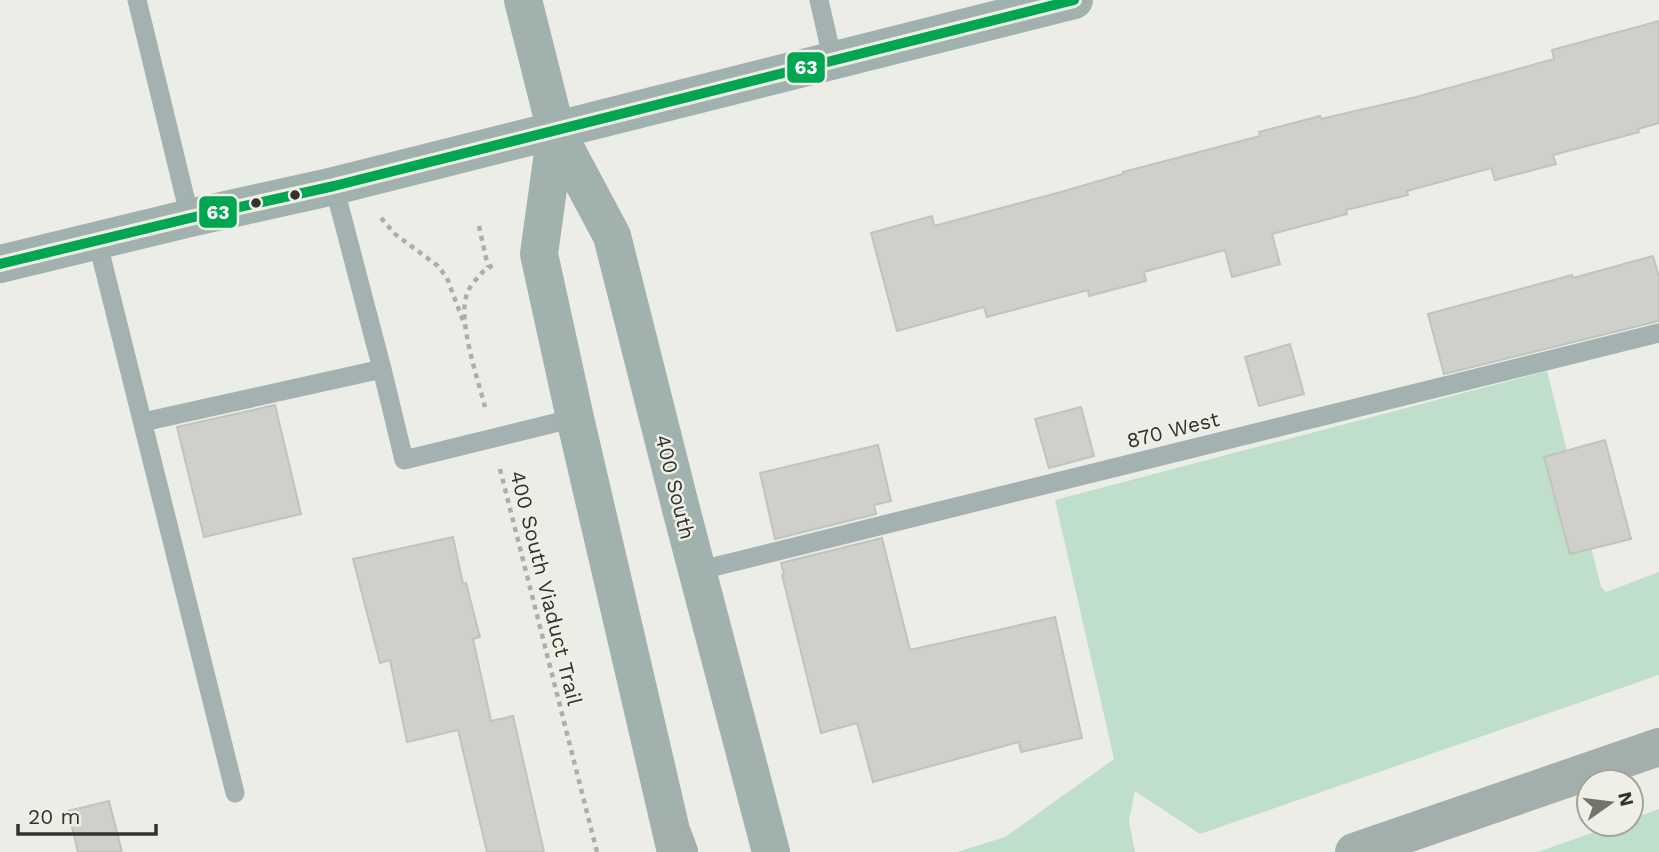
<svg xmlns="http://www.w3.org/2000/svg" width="1659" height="852" font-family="'Work Sans',sans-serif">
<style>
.green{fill:#bfdfca}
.building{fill:#cfcfcb;stroke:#c2c2be;stroke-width:2}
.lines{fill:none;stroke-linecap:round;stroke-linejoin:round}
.path{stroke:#a7b0ae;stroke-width:4.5;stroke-dasharray:5 5;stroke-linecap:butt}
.lane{stroke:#a3b2b1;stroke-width:19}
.secondary{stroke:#a0b1ae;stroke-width:38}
.highway{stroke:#a2afac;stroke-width:38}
.bus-1-casing{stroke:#f0efe5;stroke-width:16}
.bus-1{stroke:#00a651;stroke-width:10}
.bus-dot{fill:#32322e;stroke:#f0efe5;stroke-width:2.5}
.labels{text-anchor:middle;stroke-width:5;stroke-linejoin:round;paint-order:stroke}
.street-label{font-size:21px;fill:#32322e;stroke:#f0efe5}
.line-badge{stroke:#f0efe5;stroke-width:2.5}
.badge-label{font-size:19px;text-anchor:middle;font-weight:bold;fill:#fff}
</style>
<rect width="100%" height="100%" fill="#edede8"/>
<path class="green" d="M1547,371l54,216 5,5 53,-20v103l-459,159 -65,-43 -6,30 6,31h-178l48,-15 109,-78 -59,-259z
M1659,809v43h-121l79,-28h14v-5z"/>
<path class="building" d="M1659,21v102l-21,6 1,3 -86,23 3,9 -61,16 -4,-12 -84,23 1,4 -62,15 1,4 -75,20 8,30 -48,13 -7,-27 -81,22 2,9 -57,15 -1,-6 -101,27 -3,-10 -87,24 -26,-98 61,-17 2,10 127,-34 62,-18v-2l137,-36 -1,-4 61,-16 1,3 95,-22 138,-38 -2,-9z
M1653,256l6,21v44l-215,53 -16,-60 144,-39 1,3z
M1290,344l14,50 -45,12 -14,-49z
M275,405l26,109 -97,23 -27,-110z
M1081,407l13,49 -45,12 -14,-49z
M1605,440l26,99 -61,15 -26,-97z
M878,445l13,56 -17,4 2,9 -101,25 -15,-66z
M453,537l10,47 3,-1 14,54 -7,2 18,82 22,-5 31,136h-57l-29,-122 -51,12 -17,-82 -10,3 -27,-104z
M882,538l28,112 145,-33 27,121 -61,14 -2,-10 -146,40 -16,-59 -36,10 -39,-158 2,-1 -3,-11z
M109,801l13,51h-44l-10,-41z"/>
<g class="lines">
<path class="path" d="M381,218l14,16 43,32 9,12 18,48
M479,226l9,41
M485,407c-7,-28 -28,-87 -18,-113 2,-7 8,-13 12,-18 6,-7 9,-9 18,-12
M500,469l97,383"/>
<path class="lane" d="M137,0l53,218
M819,0l14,61
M97,240l138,553
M382,369l22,91 171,-42
M143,422l239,-53 -48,-183
M697,571l962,-238"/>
<path class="secondary" d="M523,0l33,131 56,105 69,273 90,343
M556,131l-17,123 36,164 101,434
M0,264l190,-46 144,-32 740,-186"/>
<path class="highway" d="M673,836l6,16
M1354,852l305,-105"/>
<g class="bus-1-casing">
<path id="bus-1" d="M0,264l190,-46 144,-32 740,-186"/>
</g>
<use href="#bus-1" class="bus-1"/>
</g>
<g class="bus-dot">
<circle cx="295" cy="195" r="6"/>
<circle cx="256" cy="203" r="6"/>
</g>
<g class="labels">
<g class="street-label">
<text transform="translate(1173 430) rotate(-14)" y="7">870 West</text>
<text transform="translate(675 487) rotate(76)" y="7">400 South</text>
<text transform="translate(546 588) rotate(76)" y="7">400 South Viaduct Trail</text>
</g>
</g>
<g class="line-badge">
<rect x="786" y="51" width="40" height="33" rx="7" fill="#00a651"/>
<rect x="198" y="195" width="40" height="34" rx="7" fill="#00a651"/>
</g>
<g class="badge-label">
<text x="806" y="74">63</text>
<text x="218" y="219">63</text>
</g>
<g transform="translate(1610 803) rotate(76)"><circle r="33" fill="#f0efe5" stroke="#a4a39c" stroke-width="2"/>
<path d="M0-5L12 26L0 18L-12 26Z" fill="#73736f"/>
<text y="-10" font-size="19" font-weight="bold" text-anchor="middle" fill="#32322e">N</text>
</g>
<path d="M18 824v10h138v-10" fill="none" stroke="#32322e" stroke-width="3.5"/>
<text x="28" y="824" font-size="21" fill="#32322e" stroke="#f0efe5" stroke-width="5" paint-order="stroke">20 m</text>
</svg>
